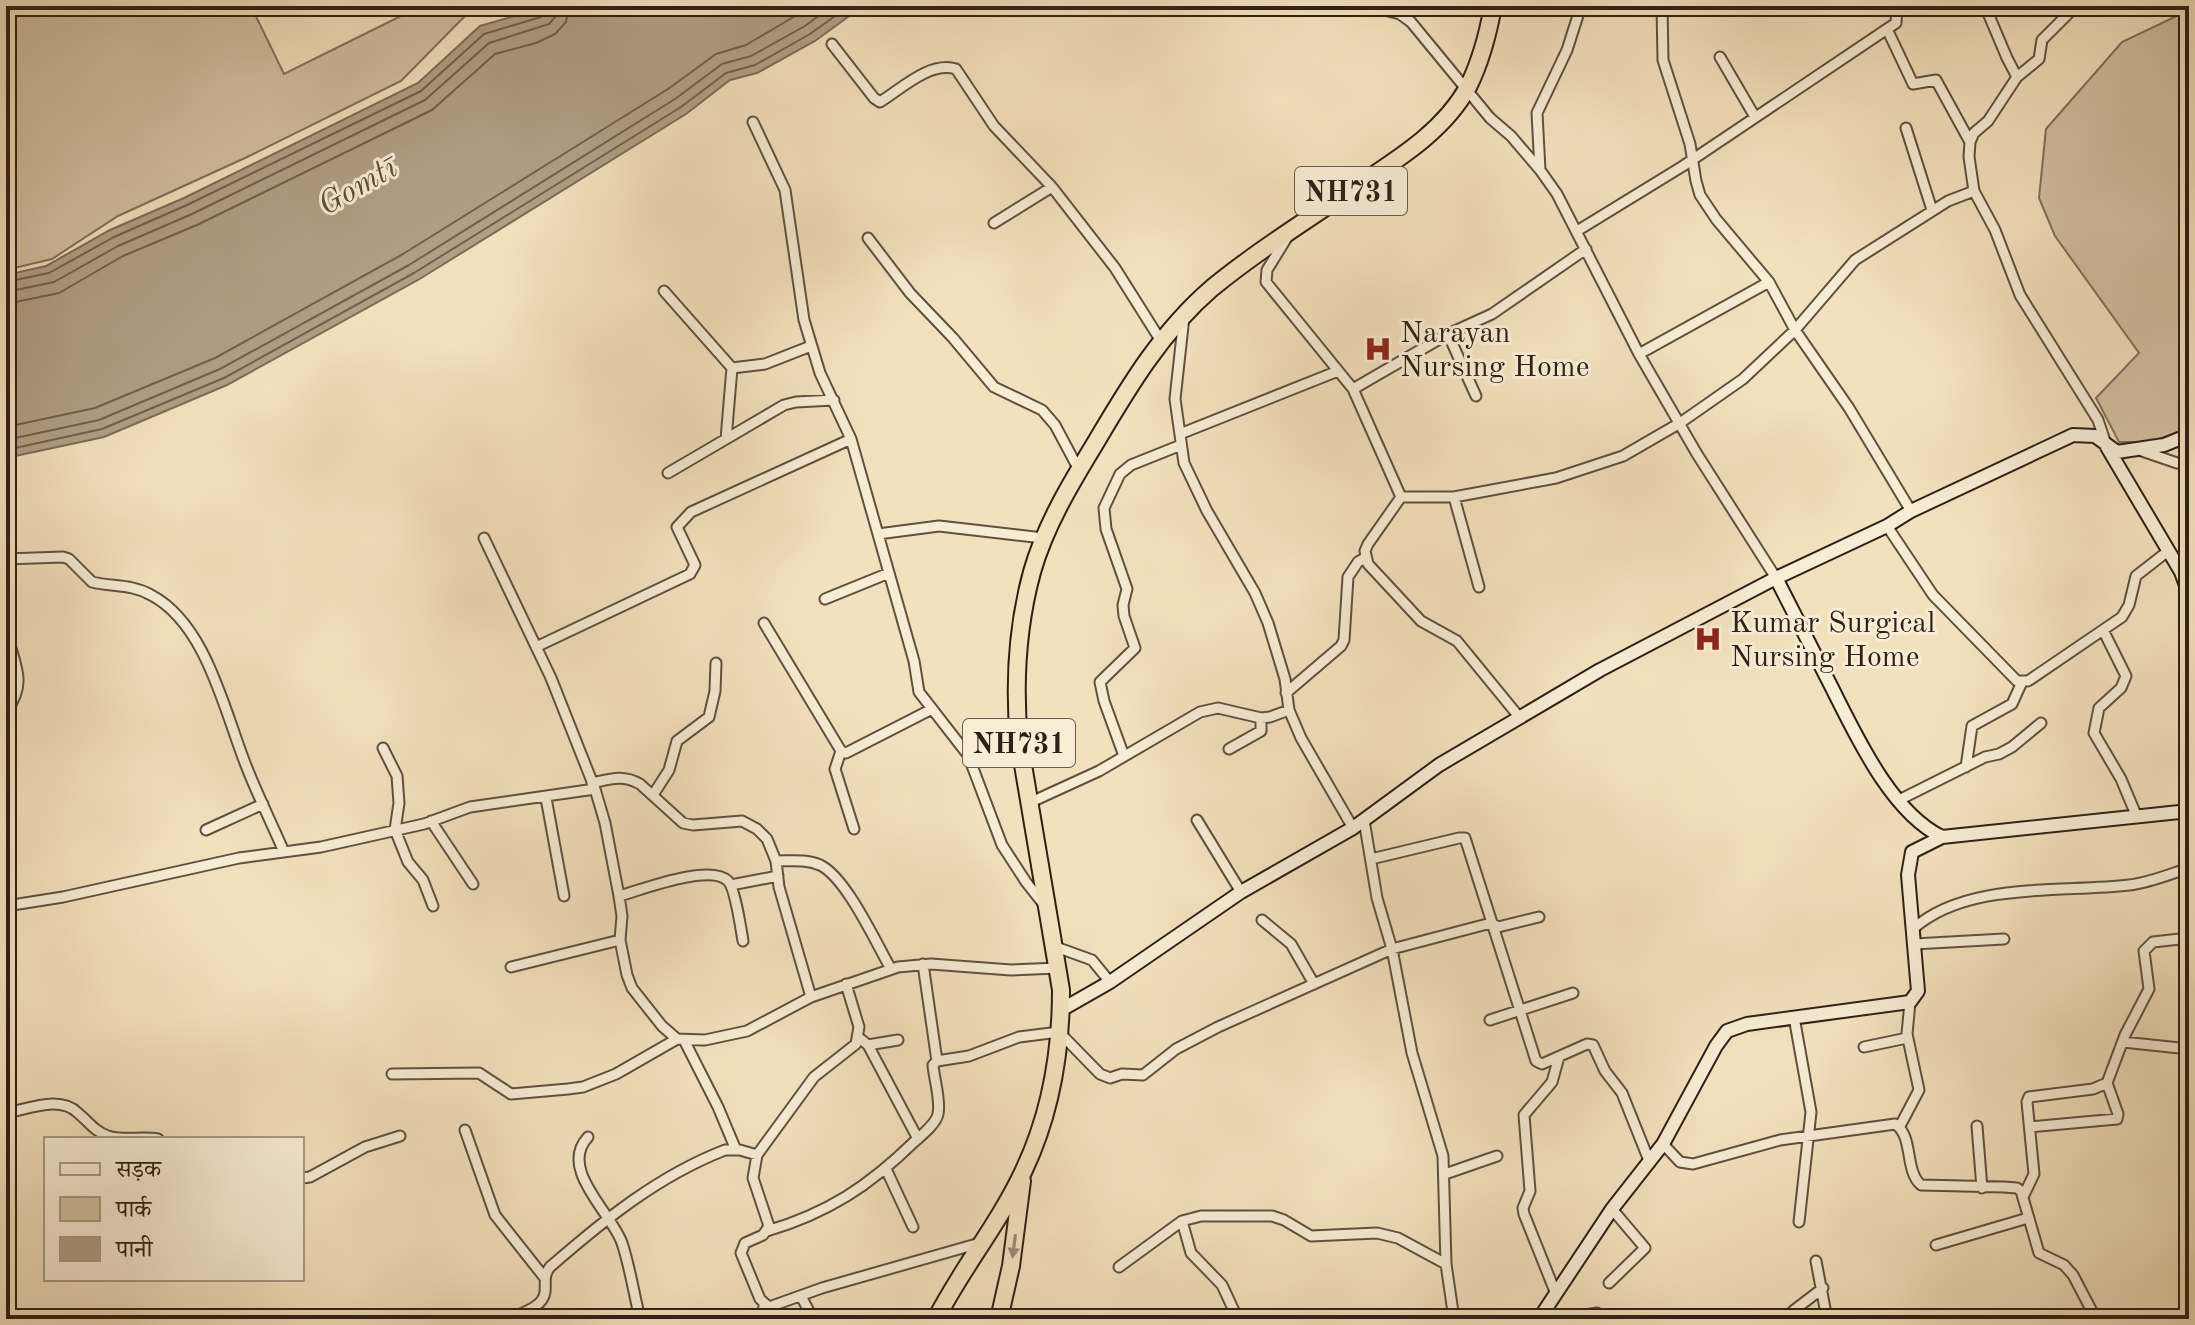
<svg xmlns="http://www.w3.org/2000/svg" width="2195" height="1325" font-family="'Old Standard TT','Noto Serif Devanagari',serif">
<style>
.green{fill:#d2c0a1;stroke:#80705c;stroke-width:2}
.water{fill:#b09f85;stroke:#7c6c59;stroke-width:2}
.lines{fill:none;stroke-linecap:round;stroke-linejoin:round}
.shore{stroke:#70604e;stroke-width:2}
.street-casing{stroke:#605040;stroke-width:13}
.secondary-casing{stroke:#2f2017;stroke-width:16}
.highway-casing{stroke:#2f2017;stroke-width:20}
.street{stroke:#f7ecd4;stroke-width:9}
.secondary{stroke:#f7ecd4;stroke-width:12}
.highway{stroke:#f3e1bd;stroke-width:16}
.rail-casing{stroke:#2f2017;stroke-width:6}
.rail{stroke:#f7ecd4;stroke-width:3;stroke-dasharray:9;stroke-linecap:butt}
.oneway{fill:#9b8a72}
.labels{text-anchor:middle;stroke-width:6;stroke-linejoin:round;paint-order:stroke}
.shield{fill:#f7ecd4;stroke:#6b5d50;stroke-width:2}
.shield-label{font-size:28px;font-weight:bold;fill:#2f2017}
.poi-label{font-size:30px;fill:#2f2017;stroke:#f7ecd4;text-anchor:start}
.water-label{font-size:32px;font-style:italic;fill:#5c4c3e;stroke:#f7ecd4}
</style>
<rect width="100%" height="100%" fill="#f3e1bd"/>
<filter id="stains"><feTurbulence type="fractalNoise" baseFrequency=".0025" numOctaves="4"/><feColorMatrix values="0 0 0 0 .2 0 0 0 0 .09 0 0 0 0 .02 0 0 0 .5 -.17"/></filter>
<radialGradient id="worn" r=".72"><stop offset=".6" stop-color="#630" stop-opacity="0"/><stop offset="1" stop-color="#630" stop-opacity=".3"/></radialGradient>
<path class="green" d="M6,6h245l33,68 137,-68h69l-21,6 -68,69 -156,77 -127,58 -66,43 -46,11z
M2189,10v418l-38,14h-32l-23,-44 43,-45 -84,-117 -16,-38 7,-69 76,-87z"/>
<path class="water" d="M548,6h315l-48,35 -58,32 -27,7 -44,34 -268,166 -191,105 -123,52 -98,21v-183l40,-9 64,-36 74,-32 234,-115 62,-57z"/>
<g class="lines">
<path class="shore" d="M6,282l43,-9 65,-36 73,-32 234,-114 63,-57 57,-17 5,-5 1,-6
M6,292l48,-10 64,-36 74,-32 233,-114 64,-57 60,-19 6,-7 2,-11
M6,304l53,-11 64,-37 74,-31 235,-115 63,-56 41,-11 19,-9 11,-12 3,-16
M6,427l89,-19 120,-50 188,-104 265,-165 48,-35 30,-9 66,-39
M6,440l93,-20 121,-51 189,-104 266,-166 47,-35 29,-8 54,-30 27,-20
M6,450l96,-21 122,-51 190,-105 267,-166 45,-34 29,-8 55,-31 39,-28"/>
<g class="street-casing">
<path id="street" d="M1368,6l32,8 11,8 79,96 21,18 29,34 17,24 82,160 58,100 79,124
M1662,6l1,54 27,84 6,37 4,14 16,24 53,63 26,48 54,78 62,103
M1985,6l22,52 10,19
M2076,6l-34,34 -3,19 -22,18 -29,44 -14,12 -4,9 -1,15 5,34 21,39 25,65 78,125 9,27
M1887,29l26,55 23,-4 34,62
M832,44l42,54 6,4c21,-13 50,-41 76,-33l38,57 58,61 63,81 46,73
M1720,57l35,60
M753,122l32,68 19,130 16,53 31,66 63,222 5,31 49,63 34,90 24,37 19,24
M1906,128l26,82
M1540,170l-3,-57 30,-63 14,-44
M994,223l58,-36
M1577,231l106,-65 213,-143 1,-17
M1288,236l-21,34 -1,12 87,107 48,108
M868,238l42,55 43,45 41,49 48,23 13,15 24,45
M664,291l68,77 33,-4 46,-18
M1184,317l-9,82 9,64 23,48 48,82 13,30 17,56 4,31 12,28 52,90
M1448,334l28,62
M1639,354l130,-72
M1353,389l95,-55 44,-20 94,-65
M1180,434l158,-63
M726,439l6,-71
M2142,451l35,12 12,1
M668,473l116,-68 12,-3 38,-2
M1454,497l25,90
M1887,526l46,69 84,86h11l94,-64 7,-12 7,-29 32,-25
M878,534l61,-8 104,12
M484,538l67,140 44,111 10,34 14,73 3,20 -2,24 7,35 5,13 30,38 15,13 28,1 42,-9 64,-34 87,-30 33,-3 80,6 47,-2
M6,559l57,-2 6,2 23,23c21,5 40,2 59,13 56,29 74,119 96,173 11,28 25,56 37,84
M825,599l64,-26
M764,623l77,128 5,2 86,-44
M2103,630l23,46 -5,12 -22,20 -5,25 27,46 16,38
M6,632c9,33 22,51 0,80
M536,647l154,-73 5,-9 -18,-38 14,-15 160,-73
M1286,693l55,-47 3,-6 4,-63 10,-15 7,-4
M1520,718l-63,-77 -36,-20 -53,-57 -3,-13 3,-7 33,-47h53l102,-19 67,-22 57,-33 63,-44 52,-49 60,-70 93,-59 26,-10
M383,748l14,28 2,27 -4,27 13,32 15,18 10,26
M1229,749l32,-18v-13
M841,751l-6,18 19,60
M1124,756l-20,-55 -4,-19 35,-34 -11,-32 -1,-11 4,-16 -21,-60 -2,-21 16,-34 11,-9 50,-20
M1966,767l6,-41 40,-22 10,-22
M592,783c18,-4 31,-9 48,1l43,39 10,2 49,-4 15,8 10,10 9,22 3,26 32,110
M653,795l16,-25 8,-29 32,-24 6,-26 1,-28
M546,798l18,98
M1899,800l86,-43 14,-3 13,-7 29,-24
M1029,803l70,-32 101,-59 18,-4 43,10 9,-1 19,-7
M1197,820l44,72
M1364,820l13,78 15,51 20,104 31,103 3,108 8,55
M431,821l42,63
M206,830l57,-26
M1371,859l88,-21h6l71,223 6,3 45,-20 6,1 12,26 17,22 28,70
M776,861c15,0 30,-2 44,4 26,12 56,78 71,104
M731,885l47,-9
M619,896c22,-6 91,-33 109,-15 7,7 13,48 15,60
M6,906l57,-9 176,-39 82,-11 103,-23 46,-17 125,-18
M1262,920l29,24 23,40
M1913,929c54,-48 149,-36 216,-44 20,-2 41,-11 60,-17
M1914,944l90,-5
M1056,947l36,13 18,22
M923,964l14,97
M511,967l109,-27
M846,984l13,43 -3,17 -42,33 -57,78 -4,23 16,48 -6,9 -18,8 -4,10 19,46 9,8 53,-19 158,-45
M1794,1017l17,95 -12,110
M1490,1020l83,-27
M858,1037l10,8 50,94
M684,1040l34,67 18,43
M2123,1042l66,7
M868,1045l30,-5
M1864,1047l43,-9
M392,1074l87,-1 32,21 57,-5 15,-2 33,-13 61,-35
M6,1113c23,-4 54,-18 72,0 11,9 16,18 30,23 15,5 34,0 50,3
M1900,1126l19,-36 -12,-56 3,-32
M1977,1126l5,62
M2030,1127l87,-8 1,-5 -11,-31
M465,1130l30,85 49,62
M588,1137c-30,32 23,75 34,106 7,21 11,45 16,67
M1663,1144l17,18 13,2 87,-24 115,-16c19,12 9,46 26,61l83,2 13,1 4,3 18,62 25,12 9,10 23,44
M886,1169l27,58
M1445,1174l52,-18
M302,1178l8,-1 55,-30 35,-11
M2024,1195l10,-21 -7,-72 2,-5 64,-8 14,-6 18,-48 24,-46 -5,-38 9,-9 36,-4
M1182,1221l9,32 31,32 13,28
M767,1231c61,-18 102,-45 147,-89 8,-7 22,-18 24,-28 3,-14 -4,-35 -5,-49l4,-4 32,-5 50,-19 40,-5 41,42 10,4 12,-4 21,1 33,-26 42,-22 174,-78 99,-26 7,4 41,-10
M1936,1245l92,-27
M1816,1261l11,58
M1119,1267l63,-46 19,-5h71l12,4 27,16 66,-3 21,5 48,26
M1609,1283l36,-35 -33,-39
M1556,1294l-32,-80 -1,-6 7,-17 -6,-76 28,-33 7,-25
M801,1296l12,23
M509,1319c12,-6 34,-11 36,-27 1,-11 -2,-16 5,-25 54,-47 108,-91 175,-117h15l17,5
M763,1319l1,-15
M1561,1319l36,-6
M1794,1319l-1,-8 30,-23"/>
</g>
<g class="secondary-casing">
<path id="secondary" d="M2107,447l74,125 8,22
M1776,578c18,36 36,71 54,106 25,49 60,128 112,153l247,-26
M1061,1010l49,-28 131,-90 112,-64 86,-63 161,-95 176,-92 111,-52 24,-15 162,-76 22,1 22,16 47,-7 25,-10
M1539,1319l73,-110 51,-65 53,-98 11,-15 20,-7 163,-22 8,-11 -10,-116 4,-23 30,-15"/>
</g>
<g class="highway-casing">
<path id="highway" d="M936,1319c26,-51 64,-97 88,-149 26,-55 37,-119 37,-180l-42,-249c-5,-56 -2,-114 13,-169 13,-46 39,-89 64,-130 33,-56 66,-111 116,-154 44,-36 92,-66 139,-98 42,-28 92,-57 117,-103 13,-26 20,-53 25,-81
M999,1319l12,-53 11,-85"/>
</g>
<use href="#street" class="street"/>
<use href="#secondary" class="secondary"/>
<use href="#highway" class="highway"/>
<g class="rail-casing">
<path id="rail" d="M6,1318l4,1"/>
</g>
<use href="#rail" class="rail"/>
</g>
<defs><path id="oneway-solid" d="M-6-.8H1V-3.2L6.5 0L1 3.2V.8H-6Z" transform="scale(2)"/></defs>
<use class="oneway" href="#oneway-solid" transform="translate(1014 1246) rotate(97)"/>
<defs>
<g id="hospital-bare" transform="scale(2.16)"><path d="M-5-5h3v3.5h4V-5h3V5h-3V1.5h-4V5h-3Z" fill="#8f2418" stroke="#f7ecd4" stroke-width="2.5" paint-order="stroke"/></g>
</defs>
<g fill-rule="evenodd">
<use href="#hospital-bare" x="1378" y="349"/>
<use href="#hospital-bare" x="1708" y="639"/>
</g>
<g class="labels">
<g class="shield">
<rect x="1295" y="167" width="112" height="48" rx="6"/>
<rect x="963" y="719" width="112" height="48" rx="6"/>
</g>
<g class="shield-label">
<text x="1351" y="201">NH731</text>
<text x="1019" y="753">NH731</text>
</g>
<g class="poi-label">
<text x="1400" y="342">Narayan<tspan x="1400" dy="34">Nursing Home</tspan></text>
<text x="1730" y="632">Kumar Surgical<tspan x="1730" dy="34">Nursing Home</tspan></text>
</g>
<g class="water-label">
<text transform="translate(357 185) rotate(-30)" y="11">Gomtī</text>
</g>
</g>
<rect width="2195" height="1325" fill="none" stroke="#f3e1bd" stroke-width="32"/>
<rect x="8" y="8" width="2179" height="1309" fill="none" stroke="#2f2017" stroke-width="4"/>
<rect x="16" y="16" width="2163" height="1293" fill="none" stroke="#2f2017" stroke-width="2"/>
<rect x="44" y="1137" width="260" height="144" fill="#f7ecd4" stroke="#a79a88" stroke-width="2"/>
<rect x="60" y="1163" width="40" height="12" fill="#f7ecd4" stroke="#a79a88" stroke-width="2"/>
<text x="116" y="1177" font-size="24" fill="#2f2017">सड़क</text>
<rect x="60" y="1197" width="40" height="24" fill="#d2c0a1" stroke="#a79a88" stroke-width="2"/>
<text x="116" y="1217" font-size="24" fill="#2f2017">पार्क</text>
<rect x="60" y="1237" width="40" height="24" fill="#b09f85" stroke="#a79a88" stroke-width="2"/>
<text x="116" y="1257" font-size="24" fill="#2f2017">पानी</text>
<rect width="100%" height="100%" filter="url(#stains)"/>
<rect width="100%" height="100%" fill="url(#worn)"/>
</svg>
